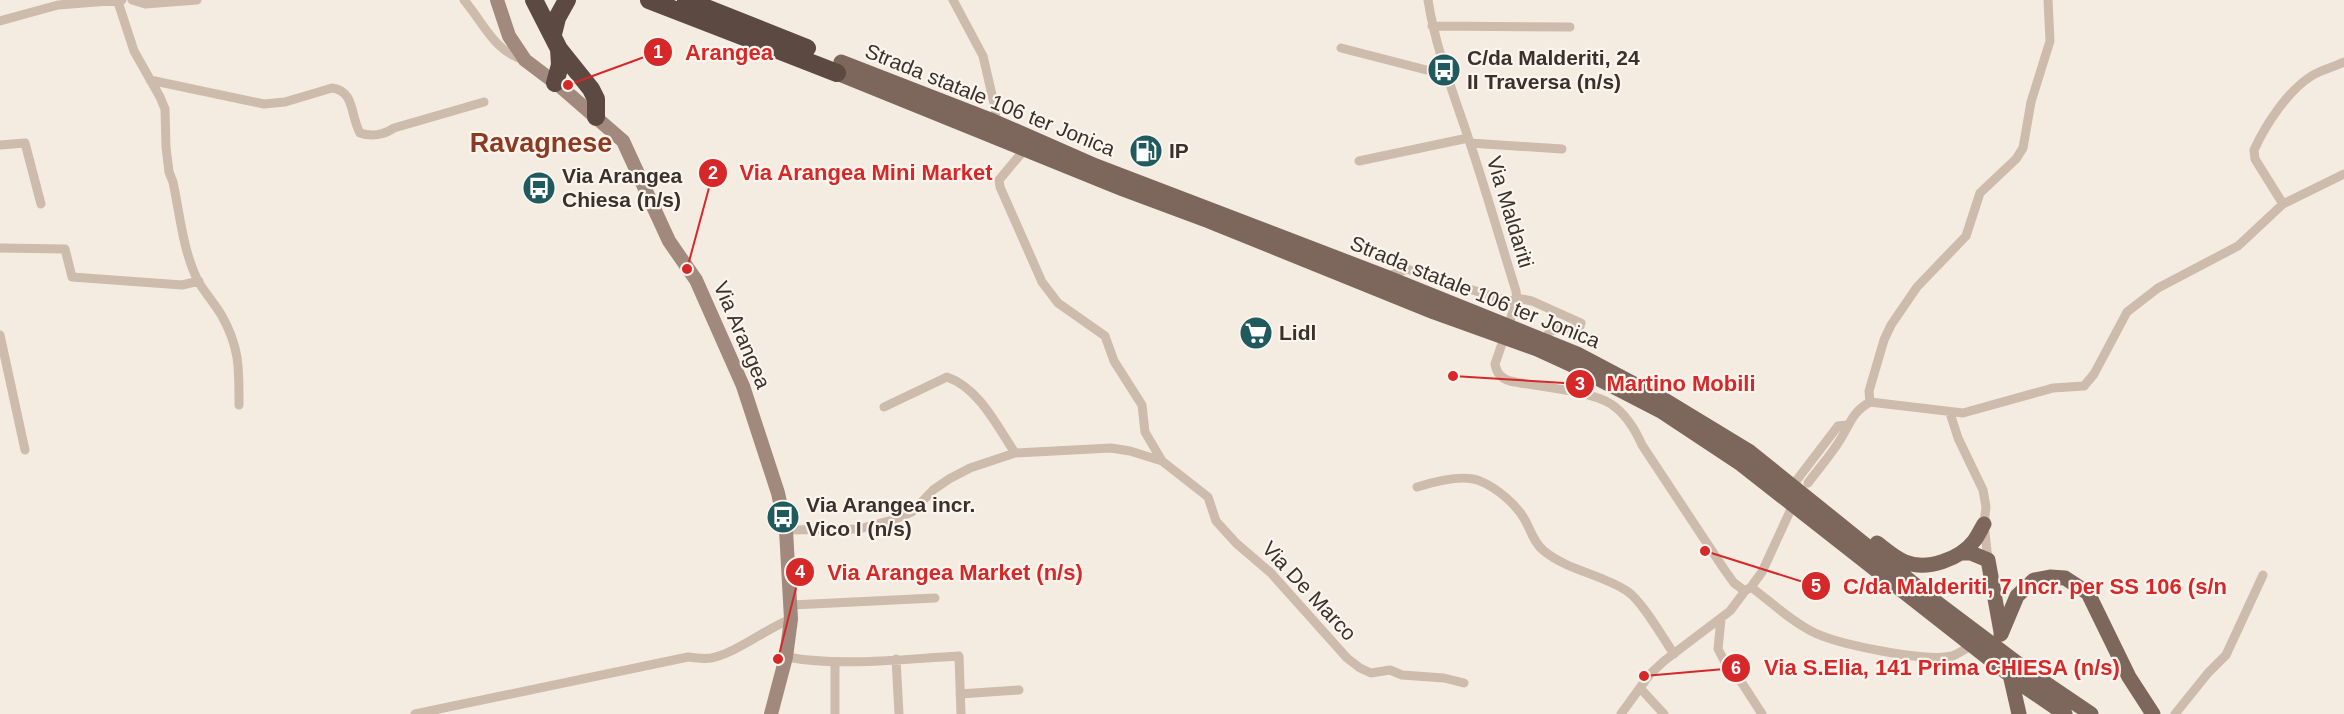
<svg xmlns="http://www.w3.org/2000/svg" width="2344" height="714" font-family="Helvetica,sans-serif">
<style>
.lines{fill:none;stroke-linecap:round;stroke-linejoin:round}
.street{stroke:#cdbbac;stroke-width:9}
.secondary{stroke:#a18a7d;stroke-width:14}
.primary{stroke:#7d675c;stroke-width:15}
.highway{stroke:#5c4a42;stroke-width:18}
.labels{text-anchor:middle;stroke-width:4.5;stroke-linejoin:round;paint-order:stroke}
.poi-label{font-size:21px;font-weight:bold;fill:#3b302b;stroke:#fbf5ee;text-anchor:start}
.street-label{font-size:21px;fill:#3b302b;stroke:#fbf5ee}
.district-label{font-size:27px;font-weight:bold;fill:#8c3b22;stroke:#fbf5ee}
.leader{fill:none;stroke:#d62828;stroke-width:2}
.callout-dot{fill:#d62828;stroke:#fbf5ee;stroke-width:2}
.mark-label{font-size:18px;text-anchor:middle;font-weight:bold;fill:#fff}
.callout-label{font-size:22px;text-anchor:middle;font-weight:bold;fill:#d62828;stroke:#fbf5ee;stroke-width:4.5;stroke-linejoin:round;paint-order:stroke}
</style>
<rect width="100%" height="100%" fill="#f4ebe1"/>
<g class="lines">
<path class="street" d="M132,0l13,4 52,-4
M464,0c19,22 30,52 61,60
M953,0l30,56 13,56 -3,9
M1428,0c8,51 27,97 43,146 16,48 30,97 45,145l1,9 -22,64c2,10 6,14 15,17 28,6 78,9 101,23 15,10 24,25 31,41l82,124 10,14 11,8
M118,2l16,49 26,46 5,12 1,38 3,25 4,10c7,33 10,69 25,99 7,12 17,23 24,35 18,33 17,52 17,89
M0,21l58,-16 64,-5
M1432,26l138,1
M1341,48l105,27
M150,80l114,24 21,-2 47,-14c23,3 18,27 28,45 11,4 24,2 34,-5l90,-26
M1470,143l92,6
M0,145l25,-2 16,61
M1025,149l-26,31 1,7 42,95 16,21 47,33 9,25 28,44 3,27 17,29
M1359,161l109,-23
M2283,204l-28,-45 -1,-9c12,-26 34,-60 59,-75 10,-6 21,-8 31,-13
M0,248l65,1 7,28 110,8 17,-4
M1386,277l21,-8 100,32 15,-2 10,2 49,22 -2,6h-23l-7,3 -3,8
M0,335l25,115
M1870,402l93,11 90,-25 31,-2 10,-12 33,-62 31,-24 80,-42 45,-42 61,-30
M1870,402l-1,-11 15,-51 7,-15 26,-38 49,-51 14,-43 36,-34 7,-11 8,-46 19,-61 -2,-41
M884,407l63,-30c32,11 50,49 68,76
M1950,413l8,25 25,52 3,17 -2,17 4,36
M1808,483c11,-15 23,-28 32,-43 11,-17 11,-27 30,-38
M1793,485l45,-59 9,-1
M1417,487c16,-5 47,-13 63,-6 17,7 36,23 45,39 6,11 9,23 19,31 25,20 57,23 83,40 15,10 36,47 47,63
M786,530l73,-1 37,-10 16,-7 21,-22 16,-11 21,-11 45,-15 96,-5 19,3 32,10 46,36 8,24 20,22 35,30 76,85 13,10 11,5 19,-3 12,5 42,3 20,5
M1751,587c20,15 41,35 64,46 26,12 110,29 137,23 7,-2 14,-8 21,-11
M792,605l143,-7
M1721,619l-3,30 9,17 15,17 20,31
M786,657c56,10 116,2 173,-1l2,58
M896,659l3,55
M835,662v52
M1640,688l24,26
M960,694l59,-4
M415,714l273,-57c7,1 16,2 23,1 24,-4 56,-30 80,-39
M1621,714l29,-40 14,-13 66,-50 15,-20 6,-4 11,-15 29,-63
M2175,714l33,-41 18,-18 37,-80"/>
<path class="secondary" d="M497,0l12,36 16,24 37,28 61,53 46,100 27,39 47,106 35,107 8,37 5,89 -5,38 -15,57"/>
<path class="primary" d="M841,62l152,59 103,45 290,111 191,77 89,47 84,51 190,153 89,67 62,42
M837,73l286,116 86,32 225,91 103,37 35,16 89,46 80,53 283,222 41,28
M1877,543c9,7 18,15 28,19 22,9 55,-3 69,-21 4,-5 7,-12 10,-17
M1961,553h10l17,7 13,72
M2001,634l16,-38 17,-16 16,-3 15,1 23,15 41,84 24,37
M2009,670l10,44"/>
<path class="highway" d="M534,0l25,49 32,40 5,10v18
M649,0l188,73
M686,0l121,48
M553,34l4,-16 10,-18
M555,83l5,-18 -1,-16"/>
</g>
<defs>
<g id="bus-disc" transform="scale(1.725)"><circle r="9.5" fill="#1f5a5e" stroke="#fbf5ee"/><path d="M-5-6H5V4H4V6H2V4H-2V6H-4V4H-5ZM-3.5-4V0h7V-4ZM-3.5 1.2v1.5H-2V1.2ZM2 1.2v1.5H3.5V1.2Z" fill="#fff"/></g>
<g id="fuel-disc" transform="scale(1.725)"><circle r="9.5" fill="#1f5a5e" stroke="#fbf5ee"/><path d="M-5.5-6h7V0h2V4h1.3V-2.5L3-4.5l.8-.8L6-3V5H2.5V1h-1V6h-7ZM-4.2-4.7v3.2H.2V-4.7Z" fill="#fff"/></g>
<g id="supermarket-disc" transform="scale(1.725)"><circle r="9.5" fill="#1f5a5e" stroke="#fbf5ee"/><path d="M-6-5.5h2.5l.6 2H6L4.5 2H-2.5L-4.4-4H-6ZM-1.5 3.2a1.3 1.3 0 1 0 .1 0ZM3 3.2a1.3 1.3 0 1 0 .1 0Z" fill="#fff"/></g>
</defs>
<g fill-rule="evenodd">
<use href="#bus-disc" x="1444" y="70"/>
<use href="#fuel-disc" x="1146" y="151"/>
<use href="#bus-disc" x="539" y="188"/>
<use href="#supermarket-disc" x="1256" y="333"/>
<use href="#bus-disc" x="783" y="517"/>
</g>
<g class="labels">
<g class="poi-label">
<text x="1467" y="65">C/da Malderiti, 24<tspan x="1467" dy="24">II Traversa (n/s)</tspan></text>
<text x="1169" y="158">IP</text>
<text x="562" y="183">Via Arangea<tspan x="562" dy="24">Chiesa (n/s)</tspan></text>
<text x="1279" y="340">Lidl</text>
<text x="806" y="512">Via Arangea incr.<tspan x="806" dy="24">Vico I (n/s)</tspan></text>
</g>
<g class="street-label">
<text transform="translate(990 100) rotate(22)" y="7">Strada statale 106 ter Jonica</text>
<text transform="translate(1510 212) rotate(73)" y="7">Via Maldariti</text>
<text transform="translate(1475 292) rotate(22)" y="7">Strada statale 106 ter Jonica</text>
<text transform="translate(742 335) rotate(67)" y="7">Via Arangea</text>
<text transform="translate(1309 591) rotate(47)" y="7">Via De Marco</text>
</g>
<g class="district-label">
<text x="541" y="152">Ravagnese</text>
</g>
</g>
<path class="leader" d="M568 85L658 52M687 269L713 173M1453 376L1580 384M778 659L800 572M1705 551L1816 586M1644 676L1736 668"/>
<g class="callout-dot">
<circle cx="568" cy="85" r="6"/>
<circle cx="687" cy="269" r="6"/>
<circle cx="1453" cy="376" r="6"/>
<circle cx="778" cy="659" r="6"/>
<circle cx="1705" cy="551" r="6"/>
<circle cx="1644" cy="676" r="6"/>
<circle cx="658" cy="52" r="15"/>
<circle cx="713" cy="173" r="15"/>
<circle cx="1580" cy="384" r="15"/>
<circle cx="800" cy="572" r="15"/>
<circle cx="1816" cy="586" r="15"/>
<circle cx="1736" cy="668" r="15"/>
</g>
<g class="mark-label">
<text x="658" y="58">1</text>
<text x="713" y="179">2</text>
<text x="1580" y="390">3</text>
<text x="800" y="578">4</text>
<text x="1816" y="592">5</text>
<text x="1736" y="674">6</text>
</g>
<g class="callout-label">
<text x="729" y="60">Arangea</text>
<text x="866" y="180">Via Arangea Mini Market</text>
<text x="1681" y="391">Martino Mobili</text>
<text x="955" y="580">Via Arangea Market (n/s)</text>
<text x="2035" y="594">C/da Malderiti, 7 Incr. per SS 106 (s/n</text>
<text x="1942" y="675">Via S.Elia, 141 Prima CHIESA (n/s)</text>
</g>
</svg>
